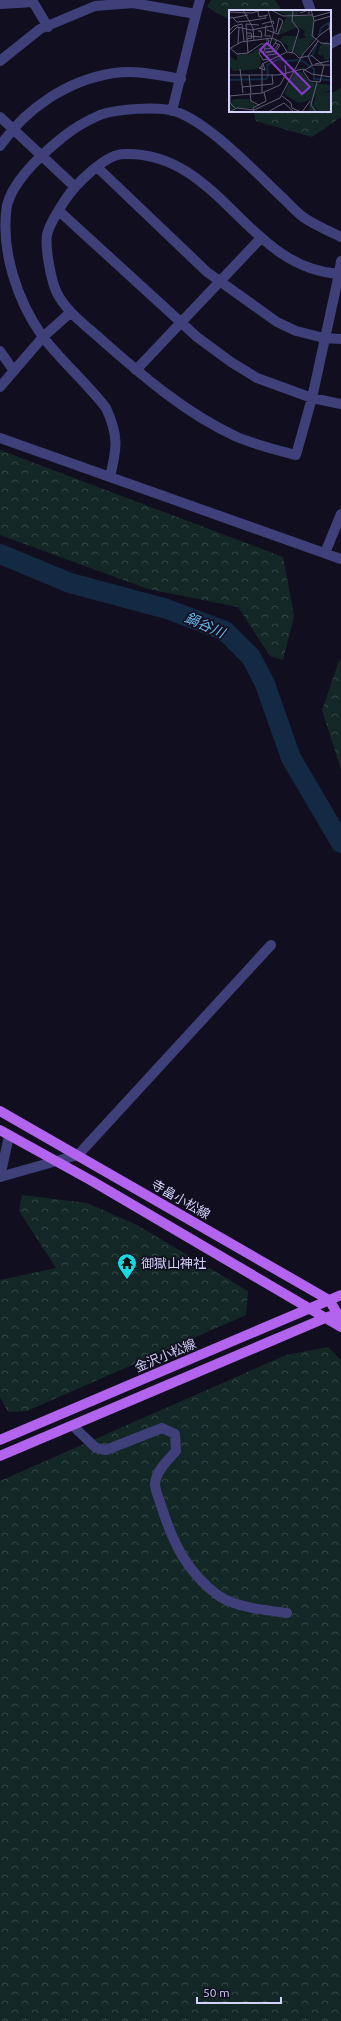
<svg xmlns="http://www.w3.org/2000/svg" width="341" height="2021" font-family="Ubuntu,'Noto Sans JP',sans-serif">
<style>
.forest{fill:url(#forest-crowns)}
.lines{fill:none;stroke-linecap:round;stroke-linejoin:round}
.river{stroke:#142943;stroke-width:20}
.minor{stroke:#3f4079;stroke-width:10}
.tertiary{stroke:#3f4079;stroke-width:10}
.primary{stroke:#b264ee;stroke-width:10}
.labels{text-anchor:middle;stroke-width:3.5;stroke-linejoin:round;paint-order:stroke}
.street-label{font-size:13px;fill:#d3d1fa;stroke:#110f1f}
.poi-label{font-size:13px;fill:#d3d1fa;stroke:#110f1f;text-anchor:start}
.water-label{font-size:14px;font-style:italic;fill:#6bbaef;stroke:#110f1f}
.inset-river{fill:none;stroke:#142943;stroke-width:2}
.inset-road{fill:none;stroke:#5f5d77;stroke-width:1}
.view{fill:#843cc5;fill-opacity:0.15;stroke:#843cc5;stroke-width:2}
.inset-edge{fill:none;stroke:#d3d1fa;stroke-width:2}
</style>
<defs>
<pattern id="forest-crowns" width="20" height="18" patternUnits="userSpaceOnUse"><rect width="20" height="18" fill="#132826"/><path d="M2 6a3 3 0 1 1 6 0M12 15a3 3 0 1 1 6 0" fill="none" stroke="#344646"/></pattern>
</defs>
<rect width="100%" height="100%" fill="#110f1f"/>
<path class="forest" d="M211,0h64l7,11h-52v9l-23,-13z
M341,88v29l-29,20 -56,-16 -3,-10h77v-17z
M0,450l283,107 11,59 -11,44 -13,-4 -32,-49 -90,-18 -148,-54z
M341,660v110l-19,-60 17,-49z
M22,1195l65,8 50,22 111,66 -2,24 -219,96 -19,1 -8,-15v-117l56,-12 -37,-57z
M328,1347l13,13v661h-341v-540l286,-126z"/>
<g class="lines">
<path class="river" d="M0,554l70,29 97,26 58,22 26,26 14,27 26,74 50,85"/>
<path class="minor" d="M307,0l4,11
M0,4l33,-2 15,25
M196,14l4,-14
M330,44l11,-6
M0,61l40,-32 55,-23 38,-3 63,11 -24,97
M0,117l74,69
M0,146c26,-38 68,-66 114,-73 23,-3 45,2 67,6
M97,167l110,105 70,50 19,9 28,7 17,1
M59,211l138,126 34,25 26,16 55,20 29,6
M341,261l-2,13 -27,124 -16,57c-19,-5 -40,-10 -59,-18 -50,-23 -92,-59 -133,-95 -16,-15 -37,-29 -47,-49 -6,-12 -12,-45 -10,-58 2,-11 12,-25 18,-35 10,-15 40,-46 59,-46 96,-3 122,114 215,120h2
M0,351l14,20
M136,370l125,-132
M0,387l43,-50 28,-25
M0,438l341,121
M110,477c7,-29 9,-41 -4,-69 -19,-25 -44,-46 -63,-71 -26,-36 -43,-88 -36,-132 7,-26 36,-52 56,-68 11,-9 23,-16 37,-22 15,-6 58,-9 74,-4 34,10 83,63 110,88 7,7 14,15 22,20 11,7 23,12 35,18
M325,553l16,-39
M78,1155l193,-210
M0,1177l9,-41
M73,1426l23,22 10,2 56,-22 13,6 1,17c-9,10 -20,20 -21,33 0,6 4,15 6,21 11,36 26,68 58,91 19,12 46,14 68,17"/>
<path class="tertiary" d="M0,1177l78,-22"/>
<path class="primary" d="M0,1111l329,189 12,19
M0,1130l92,51 249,146
M0,1440l341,-145
M0,1456l330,-140"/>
</g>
<defs>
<g id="temple-pin" transform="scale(1)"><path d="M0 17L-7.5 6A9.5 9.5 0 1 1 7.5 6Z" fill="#18d8df" stroke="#110f1f"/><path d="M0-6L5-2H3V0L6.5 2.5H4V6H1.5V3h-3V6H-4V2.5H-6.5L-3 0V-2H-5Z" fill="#111"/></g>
</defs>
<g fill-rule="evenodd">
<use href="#temple-pin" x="127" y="1263"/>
</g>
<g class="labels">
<g class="street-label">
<text transform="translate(181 1199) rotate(30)" y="5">寺畠小松線</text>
<text transform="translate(165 1355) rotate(-23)" y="5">金沢小松線</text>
</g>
<g class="poi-label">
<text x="141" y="1268">御獄山神社</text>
</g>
<g class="water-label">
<text transform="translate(205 625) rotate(24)" y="5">鍋谷川</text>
</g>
</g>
<g transform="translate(229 10)">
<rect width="102" height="102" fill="#110f1f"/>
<path d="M102,82v20h-11l-7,-7 4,-12z" fill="#132826"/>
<path d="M43,0h29l-5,6h17l1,23 -7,9 -3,-6 3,6 -7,9 -6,-5 4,-15 2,2 6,-2 -3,-3 2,-3 -7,-4 -22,9 12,-21zM54,26h14l-4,16 -6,-2 1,-4 -8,-6zM43,29l4,1 -1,3 -2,1 2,-2 -3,-2 -3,7 -5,-1 -5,5 2,11 -3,7 -25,2 -4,-6v-9l8,5v-7h13l13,-9h6zM98,31l4,5v11l-3,3 -4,-1 -1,-6 -1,3 -4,-2 2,-8zM66,62h7l9,11 20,2v5l-15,5 -4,5 1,6 6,6h-10l1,-12 -11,3 -15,-9zM7,89h14l6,7 -3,2h-19l-5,3 2,-10z" fill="#132826"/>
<path class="inset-river" d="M90,25l2,-7 10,-7M79,46h4l5,-12M0,70l37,-1 2,-3 -1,-11 11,-6 8,2 15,-1 13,9v10l17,1"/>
<path class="inset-road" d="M14,0l10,18 1,12M39,0l6,21 -2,7 9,4 6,10 7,1 5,5 9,-2 4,9M42,0l12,6 29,-1M82,0l3,10 -2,16 9,7 10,1M0,2l23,1 10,-3M29,2l1,5 9,-2M71,3l9,-3v4M84,7l18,-5M4,8l15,-3M0,9l3,-2 5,5 11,-1 18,-3 -1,-2M85,11l17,-5M102,13l-2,1 2,14M33,14l11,-3 1,3M37,15l-1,11h6M38,20l11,4 5,-13 -4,-3M0,21l5,-5 8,-2 2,17M47,22l3,-14M0,25l8,-8 14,3 21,-4M19,26l14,1 -1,-6h-3M17,29l6,-1 -1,-5h-4M9,33l1,-16M1,38l7,6 11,-1 13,-9h7l1,-4h-3M36,38l-2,6 5,4M0,39l12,-7 31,-4 -2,6 6,10 -8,1M36,42l8,-1 5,-6M19,43l-2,-29 13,1M30,43l5,-7 2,3 6,-1 5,-8M30,43l4,7 5,-1 -1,-4M36,43l11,-2 4,-6 -5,-2M63,43l7,-23 -7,-9 1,-11M82,45l12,10M79,46l10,-15M86,54l14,-3M95,55l-4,17 -10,-1 -7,-10 10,-6h18M33,56l-3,2 6,2 -2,-6M11,59l3,24M0,65h49l25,-6 9,5 19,3M20,65l2,18M13,77l31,-3 -1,-9M21,83l1,8 8,4M33,83v-29l25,-12M0,86l33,-3 18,-8 6,-11 -1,-9M1,86v7l5,5M53,86l9,7 1,5 9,4M0,102l8,-4 17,2 26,-12 23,-44 17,-19 11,-8M25,102l-1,-4 13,-7 -2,-9M39,102l16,-9 10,9M73,102l8,-11M87,102l-5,-7 6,-23"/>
<path class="view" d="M38,33l43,44 -8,7 -42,-44z"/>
<rect width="102" height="102" class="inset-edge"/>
</g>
<path d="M197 1997v6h84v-6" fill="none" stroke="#d3d1fa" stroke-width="2"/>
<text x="203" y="1997" font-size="12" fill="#d3d1fa" stroke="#110f1f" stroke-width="3" paint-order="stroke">50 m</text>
</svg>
